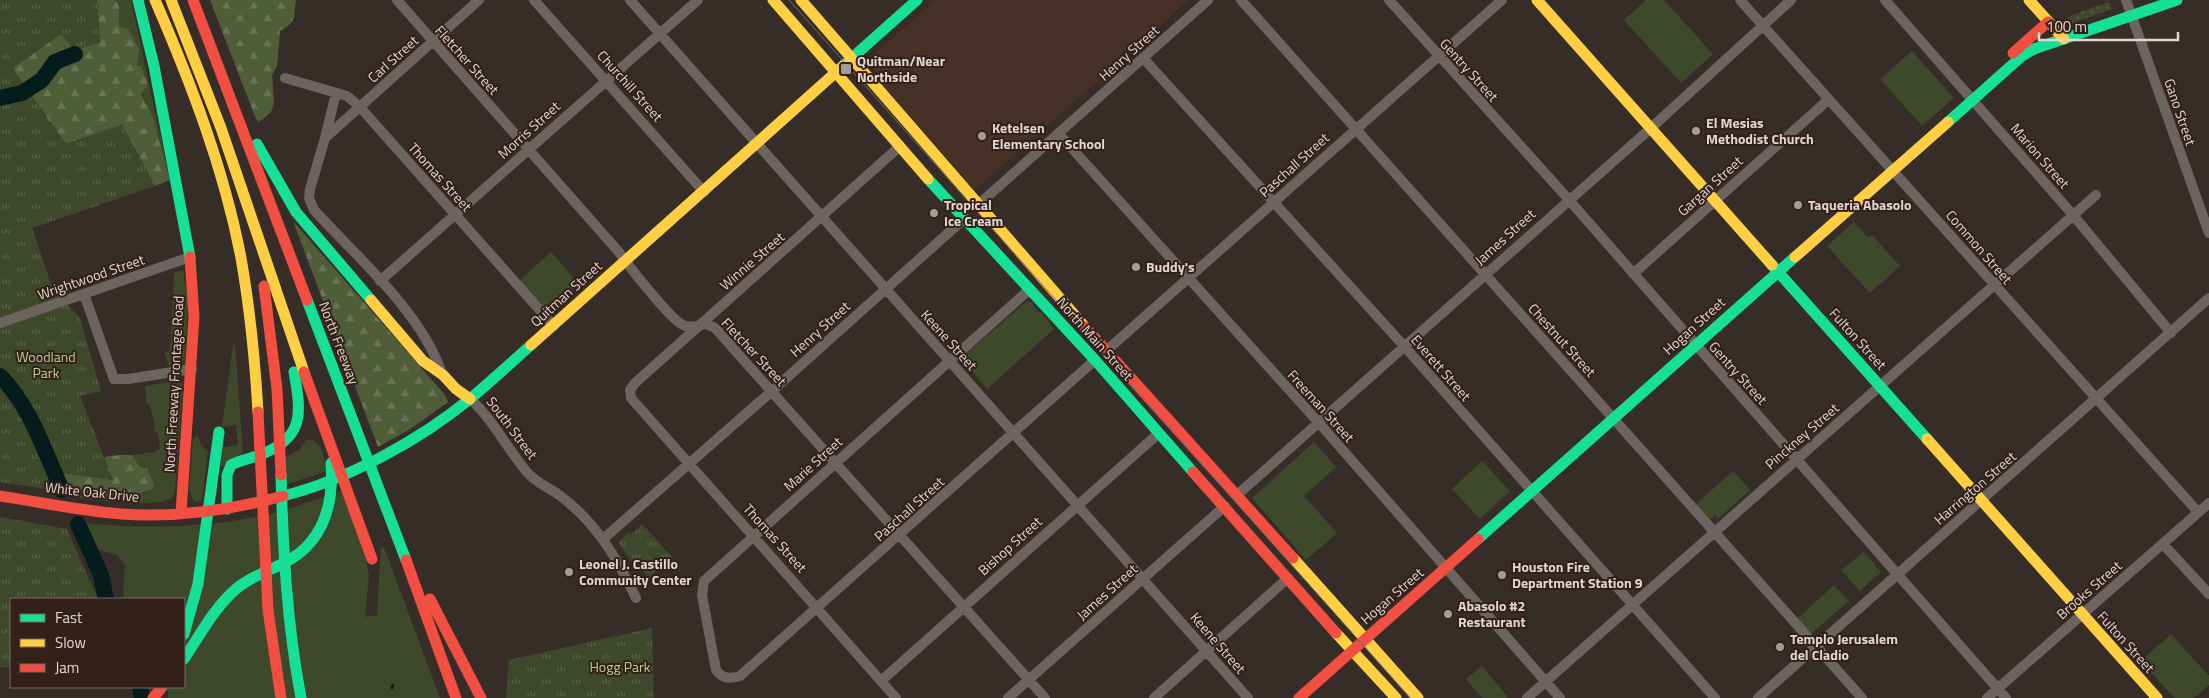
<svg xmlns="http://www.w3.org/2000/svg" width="2209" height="698" font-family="'Titillium Web',sans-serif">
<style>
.built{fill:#473026}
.grass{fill:#3e482a}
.forest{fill:url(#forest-firs)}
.park{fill:url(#park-tufts)}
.garden{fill:url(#garden-dots)}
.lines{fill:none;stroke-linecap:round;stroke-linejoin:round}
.stream{stroke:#051c1d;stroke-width:2.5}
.river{stroke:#051c1d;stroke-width:16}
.street{stroke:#6d6461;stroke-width:10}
.fast{stroke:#16e098;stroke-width:11}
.slow{stroke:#ffcf43;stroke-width:11}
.jam{stroke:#f24e42;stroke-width:11}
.tram{stroke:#726966;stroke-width:1}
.poi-dot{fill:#a79b96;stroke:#322019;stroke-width:2}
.labels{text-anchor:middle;stroke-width:4;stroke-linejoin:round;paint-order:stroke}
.street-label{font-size:14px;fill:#e3d6d1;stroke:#322019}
.poi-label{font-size:14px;font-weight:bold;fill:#e3d6d1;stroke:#322019;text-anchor:start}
.park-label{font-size:14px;fill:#b8d390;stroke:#322019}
</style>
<defs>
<pattern id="forest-firs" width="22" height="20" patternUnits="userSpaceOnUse" patternTransform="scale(1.25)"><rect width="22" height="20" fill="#505d39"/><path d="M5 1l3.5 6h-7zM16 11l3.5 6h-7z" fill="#697455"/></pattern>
<pattern id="park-tufts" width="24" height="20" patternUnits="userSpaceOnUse" patternTransform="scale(1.25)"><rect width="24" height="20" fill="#3e482a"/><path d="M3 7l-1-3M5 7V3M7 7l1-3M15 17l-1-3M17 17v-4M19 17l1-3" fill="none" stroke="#5a6248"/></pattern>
<pattern id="garden-dots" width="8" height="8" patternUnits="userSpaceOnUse" patternTransform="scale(1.25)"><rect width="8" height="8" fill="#3e482a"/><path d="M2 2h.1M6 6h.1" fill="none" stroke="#5a6248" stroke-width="1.8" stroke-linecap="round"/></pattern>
</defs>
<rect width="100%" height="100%" fill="#372d28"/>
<path class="built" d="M935,0h254l-214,190 -94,-108 -11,-24z"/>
<path class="grass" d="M115,0h16l39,180 -17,-63 -12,-24 -4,-28 -18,-38v-22z
M1646,0h18l49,54 -32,29 -57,-63z
M1912,51l42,47 -32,28 -42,-47z
M1854,222l14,15 4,-2 28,31 -30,27 -43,-47z
M551,252l28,32 -31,28 -29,-31z
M183,270l5,30 -3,61 -16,4 -5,-12 6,-3 4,-77z
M1026,302h7v3l6,8 2,-2 13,18 -67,60 -26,-31z
M233,345h2l8,108 -22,14 -1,-19 18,-3 -2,-20 -14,2z
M170,382l12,1 1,3 -8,105 -3,7c-15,12 -92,0 -113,-3l-1,-4 76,6 20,-13 -9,-17h-5l-8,-12 23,-3 5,-3 -2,-16 -4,-1 1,-8 -6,-20h-2l-2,-18z
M197,434l5,12 6,5 -6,51 -8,-1 -5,-10 4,-53h3z
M307,439c17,3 16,17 20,32l-42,14 -1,-27 16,-9z
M1314,442l22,25 -32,29 33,37 -31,27 -54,-62z
M1482,461l28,30 -30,28 -28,-30z
M1733,471l17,19 -32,29 -3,-4 -5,5 -14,-16z
M343,490l22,65 4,20 -4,42 12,-2 4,-67 3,-1 56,151h-272v-6l-4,-5h20v-88h-61l2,-34 -8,-10 -24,-7 -11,-25c64,6 125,5 188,-9 24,-6 49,-16 73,-24z
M1864,552l17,20 -21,19 -19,-21z
M1834,585l15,16 -38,33 -14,-15z
M2171,634l38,42v9l-15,13h-20l-33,-37z
M1482,666l26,31 -2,1h-24l-16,-19z"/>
<path class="forest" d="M97,0h18l4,5v22l9,2 11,20 -2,16 4,1 7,19 -7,9 12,23 17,63 -15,6 -33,-61 -56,19 -54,-76 49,-34 39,9z
M210,0h86c-3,18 2,21 -16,31l-3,35 -5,9 2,28 -3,9 -12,10 -3,-3z
M293,221l152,174 3,7 -36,26 -34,19z
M119,455h13l8,12 7,1 7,17 -3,5 -9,2 -8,5 -76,-6 -10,-20 65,9 -9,-23z"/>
<path class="park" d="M0,0h97l3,43 -26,7 -13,-16 -49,35 54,75 56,-19 33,61 -123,42 21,62 27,28 21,73 -21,5 33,84 -64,-9 9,20 -58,-9z
M0,517l67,12 31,70h-87v68h-11z
M642,524l30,33 -23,20 -14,-14 -2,1 -15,-22 10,-9 4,1z
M652,628l2,70h-148l3,-38z"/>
<path class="garden" d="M2109,2l3,7 -42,15 -2,-6 4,-3z"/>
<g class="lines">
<path class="stream" d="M392,688l1,-3"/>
<path class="river" d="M0,98l22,-5 20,-13 13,-18 20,-8
M0,376c29,27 46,79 62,114
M78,524l23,51 5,24
M140,687l2,11"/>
<path class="street" d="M397,0l221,251c10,14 52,68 65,74 8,3 15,1 23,-1l9,4 330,370
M534,0l170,192
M630,0l618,698
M1241,0l621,698
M1389,0l173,192 444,506
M1740,0l458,512
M1885,0l188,215 98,118
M2126,0l83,233
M1144,59l260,287 311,352
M285,78l62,18 12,10 195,220
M1059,134l260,289 241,275
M325,138l11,-45
M978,205l230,-205
M1633,274l195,-174
M380,281l318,-281
M1030,289l-326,292 -2,14 14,75c7,9 13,9 24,6l355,-316
M84,294l30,85h14l64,-10
M0,323l190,-66
M1106,351l396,-351
M441,371c-21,-60 -84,-114 -127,-161l-5,-12 1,-9 15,-51 154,-138
M470,399c23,20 36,48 56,72 9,12 25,17 37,27 34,26 55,62 73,100
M1237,495l414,-367 140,-128
M603,539l169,-148 193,-173
M2163,544l46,50
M881,681l278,-248
M896,698l-265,-300 -1,-8 5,-7 264,-236
M1008,698l217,-192
M1154,698l134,-120
M1527,698l569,-503
M1758,698l451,-400
M1987,698l222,-195"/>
<path class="fast" d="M138,0l16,66 36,191
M844,65l73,-65
M1948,122l74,-66 12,-7 143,-49
M257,144l39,68 75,88
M928,179l167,181 98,112
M1772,265l155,174
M307,300l99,260
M281,475c2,75 6,149 20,223
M283,496c64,-16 137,-56 188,-98 20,-17 40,-35 60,-53
M227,509v-34l4,-10c8,-4 17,-6 26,-9 47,-17 45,-40 37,-84
M1478,539l317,-282
M184,634l14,-50 21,-152
M184,659c16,-24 30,-51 52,-70 14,-12 32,-18 48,-26 39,-20 50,-58 47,-100"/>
<path class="slow" d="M155,0c36,83 69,169 86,258 9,51 14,102 17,154
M171,0l50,128 83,244
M773,0l155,179
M801,0l284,327
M1537,0l235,265
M2029,0l35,39
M1795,257l153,-135
M371,300l52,61 20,14
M531,345l313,-280
M443,375l13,14 14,10
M1927,439l230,259
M1293,558l125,140
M1336,633l60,65"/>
<path class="jam" d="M193,0l114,300
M2013,53l35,-31
M264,286l13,103 4,86
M1085,327l208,231
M304,372l68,187
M258,412l10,198 13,88
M1193,472l143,161
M0,496c40,6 80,15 121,18 54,4 110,-4 162,-18
M181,513l13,-196 -4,-60
M406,560l50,138
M430,599l51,99
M153,698l9,-11
M1299,698l179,-159"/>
<path class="tram" d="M789,0l621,698"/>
</g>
<g class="poi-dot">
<rect x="840" y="63" width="12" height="12" rx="2.5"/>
<circle cx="1696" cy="131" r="5"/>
<circle cx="982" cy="136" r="5"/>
<circle cx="1798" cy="205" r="5"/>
<circle cx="934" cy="213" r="5"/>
<circle cx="1136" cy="267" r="5"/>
<circle cx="569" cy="572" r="5"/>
<circle cx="1502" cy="575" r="5"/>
<circle cx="1448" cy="614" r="5"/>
<circle cx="1780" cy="647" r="5"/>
</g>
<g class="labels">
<g class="street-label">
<text transform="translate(1129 53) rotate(-42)" y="5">Henry Street</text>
<text transform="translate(393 59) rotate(-42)" y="5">Carl Street</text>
<text transform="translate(467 60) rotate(48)" y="5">Fletcher Street</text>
<text transform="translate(1469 70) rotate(48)" y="5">Gentry Street</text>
<text transform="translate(630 86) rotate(48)" y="5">Churchill Street</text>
<text transform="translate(2180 112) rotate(71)" y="5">Gano Street</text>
<text transform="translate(529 130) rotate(-42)" y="5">Morris Street</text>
<text transform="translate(2040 156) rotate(49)" y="5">Marion Street</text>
<text transform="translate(1294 165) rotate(-42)" y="5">Paschall Street</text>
<text transform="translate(440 177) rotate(48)" y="5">Thomas Street</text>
<text transform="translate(1710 186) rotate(-42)" y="5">Gargan Street</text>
<text transform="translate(1505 237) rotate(-42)" y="5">James Street</text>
<text transform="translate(1979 247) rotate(49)" y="5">Common Street</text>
<text transform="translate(752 261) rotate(-41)" y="5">Winnie Street</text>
<text transform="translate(91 277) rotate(-19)" y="5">Wrightwood Street</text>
<text transform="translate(566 294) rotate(-42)" y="5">Quitman Street</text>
<text transform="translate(1694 326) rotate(-42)" y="5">Hogan Street</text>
<text transform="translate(820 329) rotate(-42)" y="5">Henry Street</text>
<text transform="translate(1095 339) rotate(48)" y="5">North Main Street</text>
<text transform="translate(1858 339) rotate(48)" y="5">Fulton Street</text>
<text transform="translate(949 340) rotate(48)" y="5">Keene Street</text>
<text transform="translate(1562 340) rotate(48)" y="5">Chestnut Street</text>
<text transform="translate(339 343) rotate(69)" y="5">North Freeway</text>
<text transform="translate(754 352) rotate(47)" y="5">Fletcher Street</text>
<text transform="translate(1441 368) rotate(49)" y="5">Everett Street</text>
<text transform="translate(1738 373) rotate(48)" y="5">Gentry Street</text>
<text transform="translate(174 384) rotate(-87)" y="5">North Freeway Frontage Road</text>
<text transform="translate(1321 406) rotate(48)" y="5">Freeman Street</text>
<text transform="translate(512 428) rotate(53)" y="5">South Street</text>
<text transform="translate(1802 436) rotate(-41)" y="5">Pinckney Street</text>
<text transform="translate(813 464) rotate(-42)" y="5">Marie Street</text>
<text transform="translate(1975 488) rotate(-41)" y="5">Harrington Street</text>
<text transform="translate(92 492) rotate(6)" y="5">White Oak Drive</text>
<text transform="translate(909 509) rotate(-42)" y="5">Paschall Street</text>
<text transform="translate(775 538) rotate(48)" y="5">Thomas Street</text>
<text transform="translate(1010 546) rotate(-42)" y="5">Bishop Street</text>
<text transform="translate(2089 590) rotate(-41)" y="5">Brooks Street</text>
<text transform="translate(1107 592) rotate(-42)" y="5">James Street</text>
<text transform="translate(1392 596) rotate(-41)" y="5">Hogan Street</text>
<text transform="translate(2126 642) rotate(48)" y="5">Fulton Street</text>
<text transform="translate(1218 643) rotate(49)" y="5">Keene Street</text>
</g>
<g class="poi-label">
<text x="857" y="66">Quitman/Near<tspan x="857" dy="16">Northside</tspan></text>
<text x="1706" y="128">El Mesias<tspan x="1706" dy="16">Methodist Church</tspan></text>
<text x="992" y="133">Ketelsen<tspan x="992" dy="16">Elementary School</tspan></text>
<text x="944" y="210">Tropical<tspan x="944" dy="16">Ice Cream</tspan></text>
<text x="1808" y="210">Taqueria Abasolo</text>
<text x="1146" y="272">Buddy's</text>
<text x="579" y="569">Leonel J. Castillo<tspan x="579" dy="16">Community Center</tspan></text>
<text x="1512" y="572">Houston Fire<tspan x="1512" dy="16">Department Station 9</tspan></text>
<text x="1458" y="611">Abasolo #2<tspan x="1458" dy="16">Restaurant</tspan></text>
<text x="1790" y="644">Templo Jerusalem<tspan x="1790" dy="16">del Cladio</tspan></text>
</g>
<g class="park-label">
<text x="46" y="362">Woodland<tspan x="46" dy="16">Park</tspan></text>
<text x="620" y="672">Hogg Park</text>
</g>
</g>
<rect x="10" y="598" width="175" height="90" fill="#322019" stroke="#796963"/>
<rect x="20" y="614" width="25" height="8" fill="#16e098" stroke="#796963"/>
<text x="55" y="623" font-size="15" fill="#e3d6d1">Fast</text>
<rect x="20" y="639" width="25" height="8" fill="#ffcf43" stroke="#796963"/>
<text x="55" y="648" font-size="15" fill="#e3d6d1">Slow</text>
<rect x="20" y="664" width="25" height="8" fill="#f24e42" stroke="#796963"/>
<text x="55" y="673" font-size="15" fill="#e3d6d1">Jam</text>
<path d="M2039 32v8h139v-8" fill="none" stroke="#e3d6d1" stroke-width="2.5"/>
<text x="2046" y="32" font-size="15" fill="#e3d6d1" stroke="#322019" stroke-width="4" paint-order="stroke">100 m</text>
</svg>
